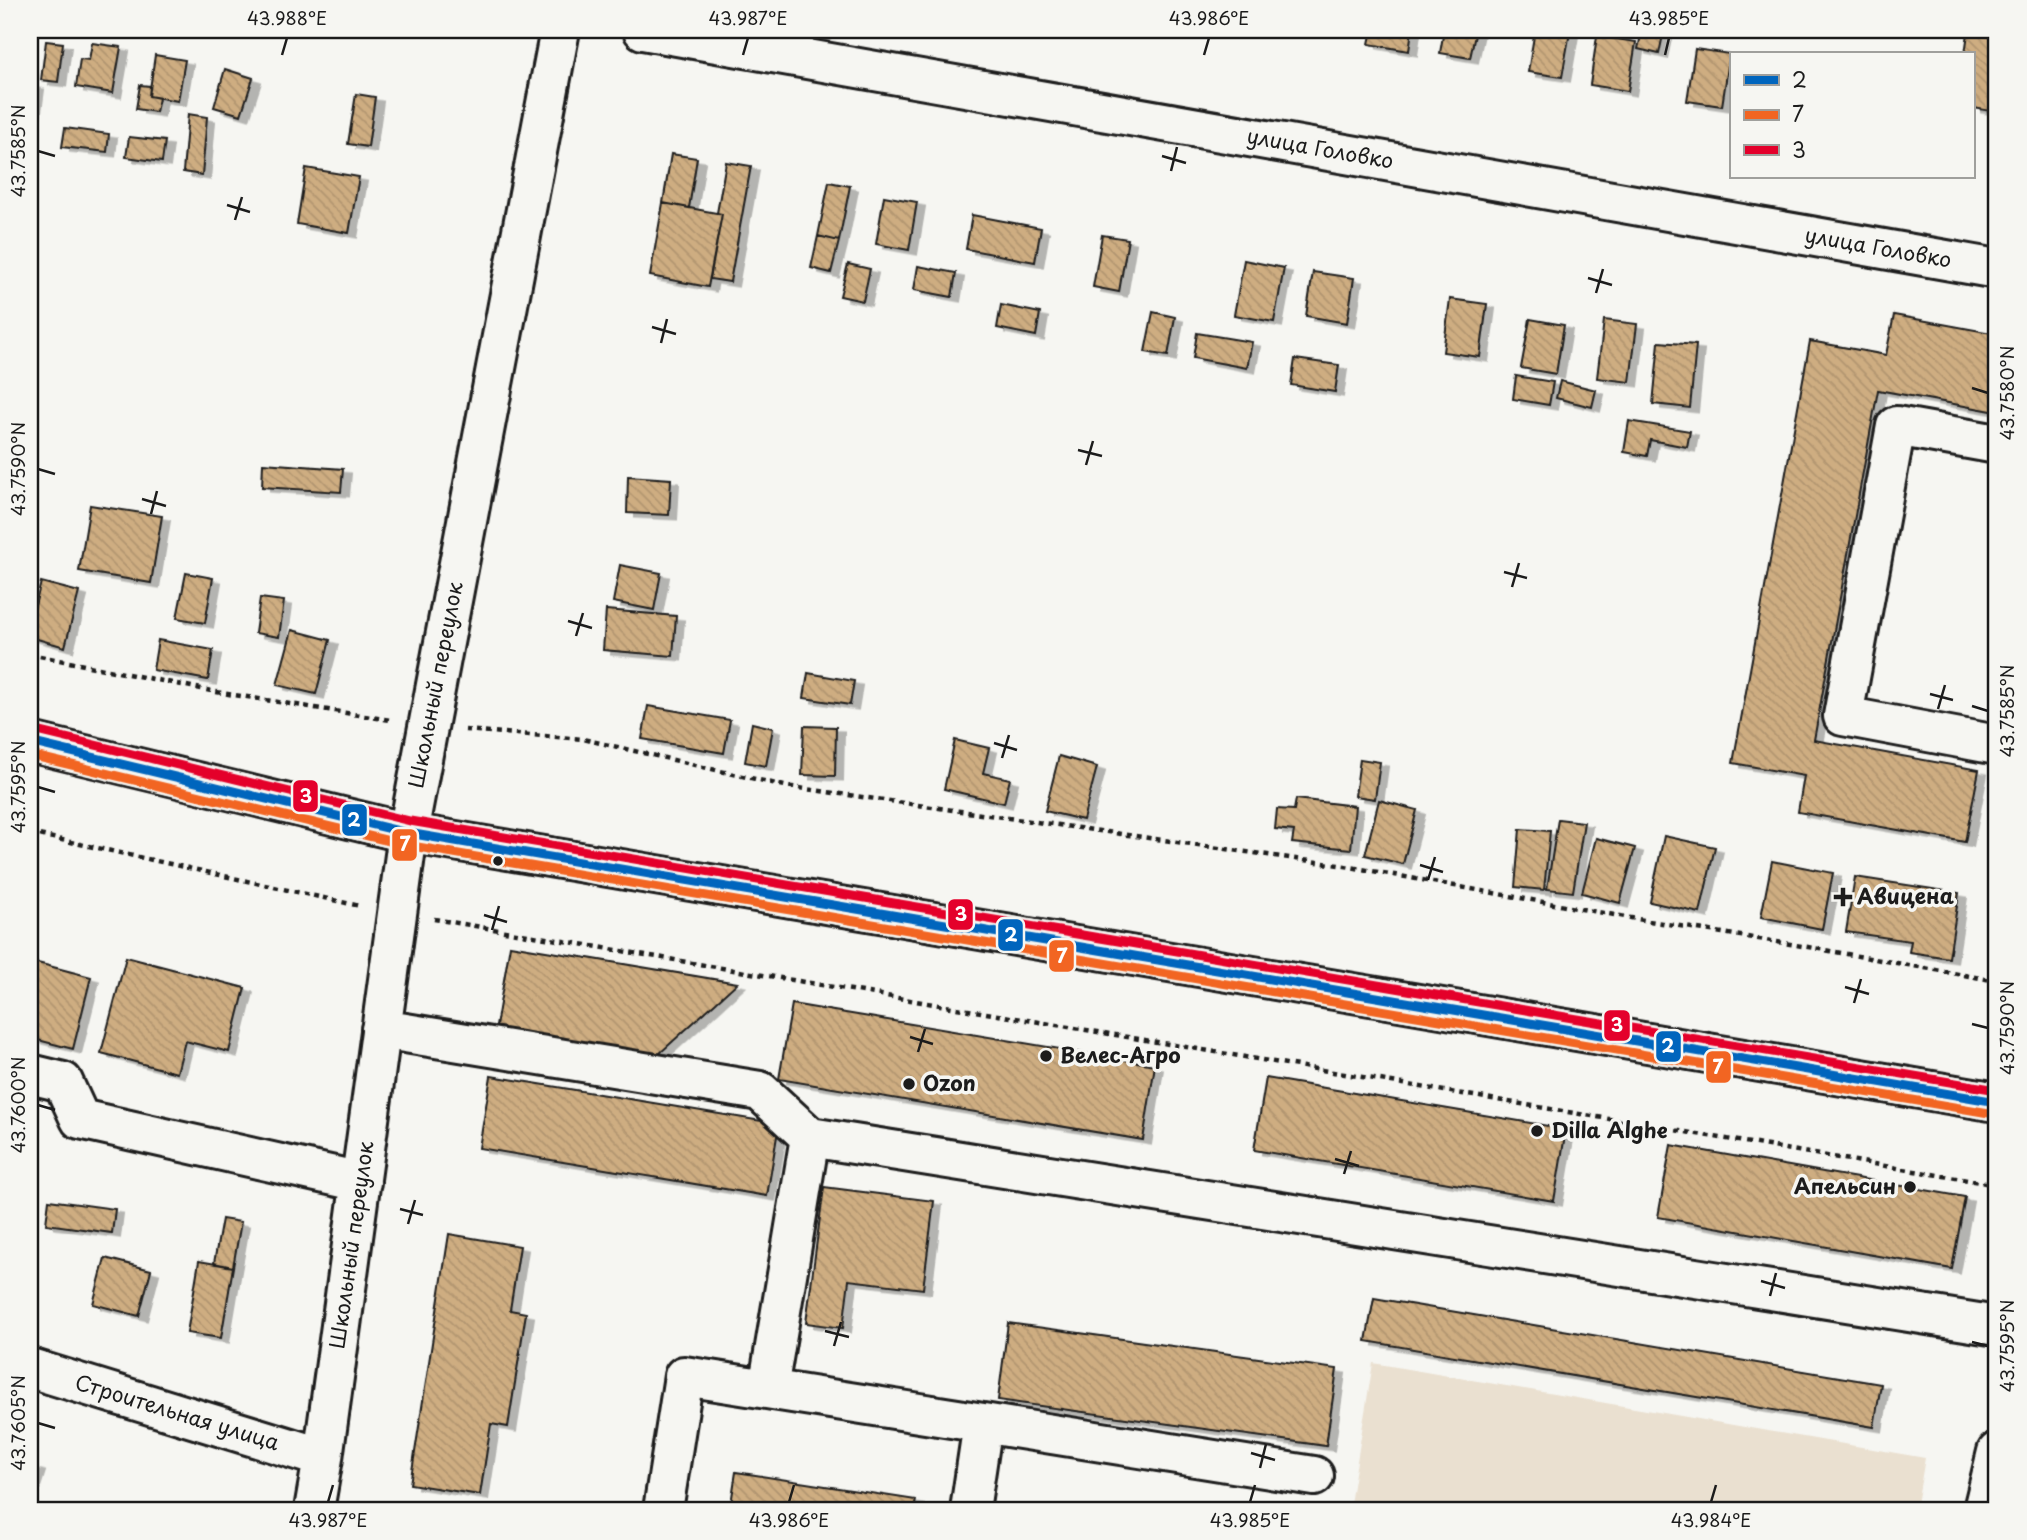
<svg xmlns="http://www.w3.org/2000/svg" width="2027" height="1540" font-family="'Playpen Sans',sans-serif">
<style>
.built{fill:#eae0d0}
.building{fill:url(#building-back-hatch);stroke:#1c1c1c;stroke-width:2;filter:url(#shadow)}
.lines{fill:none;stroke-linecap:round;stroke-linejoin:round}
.minor-casing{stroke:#1c1c1c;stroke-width:44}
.major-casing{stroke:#1c1c1c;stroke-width:44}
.path{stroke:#1c1c1c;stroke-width:4.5;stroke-dasharray:5 5;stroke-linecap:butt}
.minor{stroke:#f6f6f2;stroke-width:38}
.major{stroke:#f6f6f2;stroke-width:38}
.bus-1-casing{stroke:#f6f6f2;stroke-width:14}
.bus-2-casing{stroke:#f6f6f2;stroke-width:14}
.bus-3-casing{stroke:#f6f6f2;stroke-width:14}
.bus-1{stroke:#0065bd;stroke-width:9}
.bus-2{stroke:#f26522;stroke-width:9}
.bus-3{stroke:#e4002b;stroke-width:9}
.ticks{fill:none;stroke:#1c1c1c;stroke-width:2.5}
.bus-dot{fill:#1c1c1c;stroke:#f6f6f2;stroke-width:2.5}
.labels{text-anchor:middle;stroke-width:7;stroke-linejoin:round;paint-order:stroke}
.street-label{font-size:21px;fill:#1c1c1c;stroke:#f6f6f2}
.poi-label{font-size:21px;font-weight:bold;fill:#1c1c1c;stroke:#f6f6f2;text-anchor:start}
.line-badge{stroke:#f6f6f2;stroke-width:2.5}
.badge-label{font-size:19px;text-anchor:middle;font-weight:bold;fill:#fff}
.neatline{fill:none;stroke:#1c1c1c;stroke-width:2.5}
.ticks-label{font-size:18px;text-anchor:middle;fill:#1c1c1c}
</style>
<defs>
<pattern id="building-back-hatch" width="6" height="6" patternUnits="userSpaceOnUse" patternTransform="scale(1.75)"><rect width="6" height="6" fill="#cead81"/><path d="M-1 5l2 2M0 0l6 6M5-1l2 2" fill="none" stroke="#b0946f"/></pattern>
<filter id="shadow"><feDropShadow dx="8" dy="4.5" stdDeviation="0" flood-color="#0004"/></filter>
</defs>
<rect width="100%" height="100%" fill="#f6f6f2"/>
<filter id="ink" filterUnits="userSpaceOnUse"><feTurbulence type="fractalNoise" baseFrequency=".0143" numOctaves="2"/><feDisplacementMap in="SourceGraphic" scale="14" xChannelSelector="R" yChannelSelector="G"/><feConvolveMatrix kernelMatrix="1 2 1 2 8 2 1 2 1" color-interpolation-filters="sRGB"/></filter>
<g filter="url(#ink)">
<path class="built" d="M1373,1363l552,95 -9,52h-567z"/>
<path class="building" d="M1372,30h40l-3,21 -40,-7z
M1444,30h32l-6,28 -30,-5z
M1535,30l35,2 -8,45 -34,-5z
M1642,30h22l-5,24 -21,-5z
M1968,33l29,5v74l-24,-4v-54h-8z
M1597,36l39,6 -8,49 -38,-6z
M46,41l17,2 -5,39 -17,-2z
M92,43l29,4 -8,46 -37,-6 4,-28 9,1z
M1695,49l35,5 -8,52 -35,-5z
M155,55l30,5 -7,41 -29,-5z
M225,69l28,9 -12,37 -27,-8z
M30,84l6,1 -6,45z
M140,85l10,1 -1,10 10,2 -3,14 -20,-3z
M356,94l19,3 -7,50 -20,-3z
M188,114l19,3 -5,58 -19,-3z
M65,128l44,6 -2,18 -45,-5z
M129,137l36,4 -3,21 -36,-5z
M671,154l26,4 -8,50 -26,-5z
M726,162l25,4 -21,116 -20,-3 12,-65 -5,-1z
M306,168l53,9 -10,56 -52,-9z
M829,182l21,4 -11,55 -21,-5z
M884,196l33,6 -8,48 -33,-6z
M663,203l59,11 -14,73 -58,-11z
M972,215l69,13 -6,34 -69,-13z
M1102,235l26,4 -9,53 -26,-5z
M818,236l21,5 -8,32 -20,-5z
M1244,260l40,8 -10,54 -40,-7z
M848,264l22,5 -7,32 -23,-5z
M918,266l38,7 -4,24 -38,-7z
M1313,272l41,6 -7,45 -41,-7z
M1450,299l37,5 -7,53 -37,-5z
M1001,305l39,8 -4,23 -39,-8z
M1153,312l22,5 -7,39 -23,-4z
M1894,315l103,19v78l-119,-22 -64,350 165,30 -14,72 -167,-30 6,-36 -71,-13 77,-422 76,14z
M1530,319l34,6 -8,49 -35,-6z
M1604,320l33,4 -7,58 -33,-4z
M1197,333l55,9 -5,26 -54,-10z
M1659,342l37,3 -6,63 -37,-4z
M1295,359l44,6 -4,27 -44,-7z
M1516,376l37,6 -4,23 -36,-6z
M1560,381l36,9 -4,17 -36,-9z
M1629,421l61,10 -3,16 -37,-7 -3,16 -23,-4z
M263,463l80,6 -2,23 -79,-5z
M628,476l43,3 -2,36 -42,-2z
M90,505l72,11 -11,67 -72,-12z
M620,565l41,8 -7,37 -41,-8z
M186,573l27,5 -8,45 -28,-5z
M41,582l38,10 -14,55 -35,-10v-12z
M260,598l24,3 -5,36 -24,-4z
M606,610l70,6 -3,40 -70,-6z
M292,630l38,10 -14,54 -39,-9z
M158,640l55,10 -5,30 -55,-10z
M808,673l46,8 -4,24 -46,-7z
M648,706l82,14 -6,33 -82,-14z
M752,723l21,5 -7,38 -21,-4z
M804,726l32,1 -1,49 -33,-1z
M955,740l34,8 -6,25 27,6 -6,24 -60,-14z
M1059,756l38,11 -14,53 -38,-9z
M1360,759l20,3 -5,37 -20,-3z
M1296,799l59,7 -4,43 -59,-6 2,-12 -19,-2 2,-20 17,1z
M1379,800l38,10 -14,54 -38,-9z
M1558,819l26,3 -11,70 -26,-3z
M1520,829l30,2 -6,59 -29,-3z
M1664,836l51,11 -15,66 -50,-11z
M1596,838l39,10 -15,55 -38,-10z
M1772,861l61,12 -11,56 -61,-12z
M1855,877l104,16 -10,65 -40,-6 2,-11 -65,-9z
M510,945l227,38 -89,81 -154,-26z
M126,957l119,31 -16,64 -44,-11 -8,32 -76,-20z
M30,961l61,16 -18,72 -43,-11z
M792,1004l363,61 -12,75 -364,-61z
M491,1076l288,48 -12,72 -288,-48z
M1266,1078l300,51 -12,72 -300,-51z
M1671,1145l294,52 -13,72 -294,-52z
M824,1187l110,14 -11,88 -74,-9 -6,48 -37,-5z
M49,1200l66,9 -3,24 -66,-9z
M222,1219l19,3 -8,45 -19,-4z
M449,1234l71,12 -10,64 16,3 -18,114 -17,-3 -11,71 -70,-11z
M105,1258l46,12 -12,46 -46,-12z
M199,1261l34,6 -12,71 -34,-5z
M1374,1298l507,86 -7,43 -508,-86z
M1008,1323l329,46 -11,77 -328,-46z
M30,1465l7,2 -7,22z
M736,1472l180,28 -2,10h-184z"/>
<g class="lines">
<g class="minor-casing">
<path id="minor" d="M643,30l1354,239
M1997,444l-101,-18 -53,290 154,29
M381,1029l379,62 50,46 1187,189
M30,1074l33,8 17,37 281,63
M30,1368l293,90
M768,1389l42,-252
M314,1510l9,-52 85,-625 152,-803
M663,1510l21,-134 299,47
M970,1510l13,-87 331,53
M1983,1510l14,-58"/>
</g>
<g class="major-casing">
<path id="major" d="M30,742l378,91 1589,269"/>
</g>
<path class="path" d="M30,654l186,38 174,28
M465,730l118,9 202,47 560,80 286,52 177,29 189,34
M30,833l330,73
M434,919l1563,266"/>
<use href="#minor" class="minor"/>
<use href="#major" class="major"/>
<g class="bus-1-casing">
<path id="bus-1" d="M30,742l378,91 1589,269"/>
</g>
<g class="bus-2-casing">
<path id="bus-2" d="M30,755l376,90 1589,269"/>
</g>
<g class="bus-3-casing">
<path id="bus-3" d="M33,730l377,91 1587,269"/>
</g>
<use href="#bus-1" class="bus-1"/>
<use href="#bus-2" class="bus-2"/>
<use href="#bus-3" class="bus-3"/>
</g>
</g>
<path class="ticks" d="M282,55l5,-17M743,55l5,-17M1204,55l5,-17M1665,55l4,-17M38,151l17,5M1162,156l24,7M1171,171l6,-24M227,205l23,7M235,220l7,-23M1588,278l24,7M1596,293l7,-24M652,327l24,7M661,343l6,-24M1972,388l16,5M1078,450l24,6M1086,465l7,-24M38,469l17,5M142,499l24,7M151,514l6,-23M1504,572l23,6M1512,587l7,-24M568,621l24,7M576,636l7,-23M1930,694l23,6M1972,706l16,5M1938,709l7,-24M994,743l23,7M1002,758l7,-23M38,787l17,5M1420,865l23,7M1428,880l7,-23M484,915l23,7M492,930l7,-24M1845,987l24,7M1854,1003l7,-24M1972,1024l16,4M910,1037l23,7M918,1052l7,-23M38,1105l17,5M1335,1159l24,7M1344,1174l7,-23M400,1209l23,6M408,1224l7,-24M1761,1281l24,7M1770,1296l6,-23M825,1331l24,6M1972,1342l16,4M834,1346l7,-24M38,1423l17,5M1251,1453l24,7M1260,1468l6,-24M328,1502l5,-17M789,1502l5,-17M1250,1502l5,-17M1711,1502l5,-17"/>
<g class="bus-dot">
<circle cx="498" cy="861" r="6"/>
<path d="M1839.5 886.5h7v7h7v7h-7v7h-7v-7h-7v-7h7z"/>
<circle cx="1046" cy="1056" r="7"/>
<circle cx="909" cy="1084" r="7"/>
<circle cx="1537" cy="1131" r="7"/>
<circle cx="1910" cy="1187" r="7"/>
</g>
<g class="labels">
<g class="street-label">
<text transform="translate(1320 149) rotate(10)" y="7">улица Головко</text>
<text transform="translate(1878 248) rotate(10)" y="7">улица Головко</text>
<text transform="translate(436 685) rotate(-79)" y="7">Школьный переулок</text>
<text transform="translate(352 1245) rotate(-82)" y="7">Школьный переулок</text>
<text transform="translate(177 1413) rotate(17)" y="7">Строительная улица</text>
</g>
<g class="poi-label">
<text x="1857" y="904">Авицена</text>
<text x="1060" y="1063">Велес-Агро</text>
<text x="923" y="1091">Ozon</text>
<text x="1551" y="1138">Dilla Alghe</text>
<text x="1896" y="1194" text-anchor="end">Апельсин</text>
</g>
</g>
<g class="line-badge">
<rect x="292" y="779" width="27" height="34" rx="7" fill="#e4002b"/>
<rect x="341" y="803" width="27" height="34" rx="7" fill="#0065bd"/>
<rect x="391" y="828" width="27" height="34" rx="7" fill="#f26522"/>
<rect x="947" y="898" width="27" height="33" rx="7" fill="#e4002b"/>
<rect x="997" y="918" width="27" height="34" rx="7" fill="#0065bd"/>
<rect x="1048" y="939" width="27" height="34" rx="7" fill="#f26522"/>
<rect x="1603" y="1009" width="28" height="33" rx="7" fill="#e4002b"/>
<rect x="1655" y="1030" width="27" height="33" rx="7" fill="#0065bd"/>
<rect x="1705" y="1050" width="27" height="34" rx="7" fill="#f26522"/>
</g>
<g class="badge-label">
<text x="306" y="803">3</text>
<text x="354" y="827">2</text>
<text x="405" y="851">7</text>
<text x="961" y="921">3</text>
<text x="1011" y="942">2</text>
<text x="1062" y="963">7</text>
<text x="1617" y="1032">3</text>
<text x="1668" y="1053">2</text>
<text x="1718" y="1074">7</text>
</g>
<rect width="2027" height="1540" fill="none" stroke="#f6f6f2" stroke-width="77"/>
<rect x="1730" y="52" width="245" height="126" fill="#f6f6f2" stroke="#9f9f9c" stroke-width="2"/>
<rect x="1744" y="75" width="35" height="10" fill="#0065bd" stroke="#9f9f9c" stroke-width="2"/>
<text x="1792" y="88" font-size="21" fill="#1c1c1c">2</text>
<rect x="1744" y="110" width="35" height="10" fill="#f26522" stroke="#9f9f9c" stroke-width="2"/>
<text x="1792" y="122" font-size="21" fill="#1c1c1c">7</text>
<rect x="1744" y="145" width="35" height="10" fill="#e4002b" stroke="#9f9f9c" stroke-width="2"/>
<text x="1792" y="158" font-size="21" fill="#1c1c1c">3</text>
<rect x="38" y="38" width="1950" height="1464" class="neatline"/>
<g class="ticks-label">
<text x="287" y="25">43.988°E</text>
<text x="748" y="25">43.987°E</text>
<text x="1209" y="25">43.986°E</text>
<text x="1669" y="25">43.985°E</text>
<text transform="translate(19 151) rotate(-90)" y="6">43.7585°N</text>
<text transform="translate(2008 393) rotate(-90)" y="6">43.7580°N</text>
<text transform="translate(19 469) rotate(-90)" y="6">43.7590°N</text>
<text transform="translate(2008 711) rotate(-90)" y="6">43.7585°N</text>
<text transform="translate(19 787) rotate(-90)" y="6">43.7595°N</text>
<text transform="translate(2008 1028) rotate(-90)" y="6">43.7590°N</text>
<text transform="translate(19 1105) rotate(-90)" y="6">43.7600°N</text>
<text transform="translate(2008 1346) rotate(-90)" y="6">43.7595°N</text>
<text transform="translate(19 1423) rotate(-90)" y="6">43.7605°N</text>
<text x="328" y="1527">43.987°E</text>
<text x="789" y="1527">43.986°E</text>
<text x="1250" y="1527">43.985°E</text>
<text x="1711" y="1527">43.984°E</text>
</g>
</svg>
